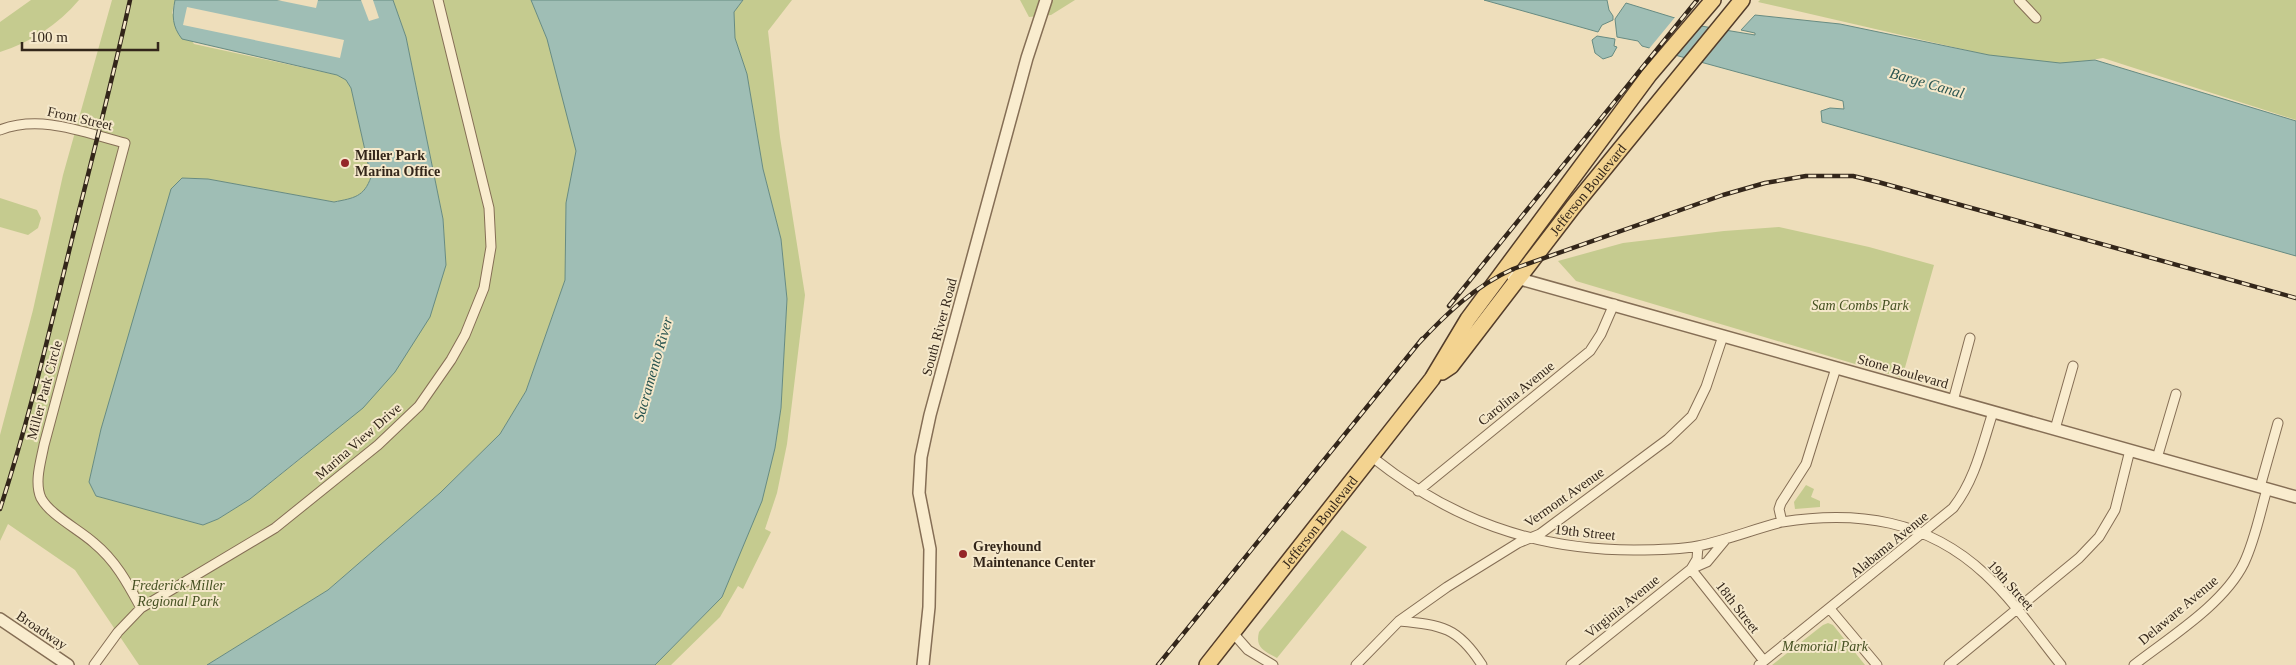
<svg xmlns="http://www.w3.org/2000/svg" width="2296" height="665" font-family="'Times New Roman',serif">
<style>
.green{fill:#c5cb8f}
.water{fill:#9fbeb5;stroke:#678b82}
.pier{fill:#eedebb}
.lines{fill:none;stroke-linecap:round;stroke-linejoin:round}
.minor-casing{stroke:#856e55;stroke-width:11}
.tertiary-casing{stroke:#856e55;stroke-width:14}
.primary-casing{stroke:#523c2a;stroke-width:18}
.minor{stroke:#f9ecce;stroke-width:9}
.tertiary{stroke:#f9ecce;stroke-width:11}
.primary{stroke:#f3d390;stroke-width:15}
.rail-casing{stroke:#33261a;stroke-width:4.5}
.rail{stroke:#f5e8ca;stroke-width:2.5;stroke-dasharray:8;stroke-linecap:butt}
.poi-dot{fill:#942527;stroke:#f5e8ca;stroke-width:2}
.labels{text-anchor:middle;stroke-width:4;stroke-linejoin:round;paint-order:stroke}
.street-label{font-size:14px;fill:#33261a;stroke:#f5e8ca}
.poi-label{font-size:14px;font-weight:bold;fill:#33261a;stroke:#f5e8ca;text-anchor:start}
.park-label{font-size:14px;font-style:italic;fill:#455021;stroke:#f5e8ca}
.water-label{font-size:15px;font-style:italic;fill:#295450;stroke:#f5e8ca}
</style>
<rect width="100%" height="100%" fill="#eedebb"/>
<path class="green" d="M31,0h48c-21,25 -48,42 -79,52v-30z
M112,0h63l-3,13 22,31 143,31 9,5 5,8 20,89c-7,20 -17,21 -37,25l-126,-23 -26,-1 -81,251 -12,53 7,14 107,29 15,-6 32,-20 54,-43 142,-191 -3,-46 -37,-182 -13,-37h138l16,39 30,112 -11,52 -1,77 -39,111 -26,43 -60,59 -112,97 -121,75h-68l-64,-95 -67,-46 -8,17v-106l33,-125 30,-135z
M743,0h49l-24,31 12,106 25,158 -18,149 -10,49 -12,36 6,3 -28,57 -5,-3 -18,31 -49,48h-16l67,-68 53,-149 6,-40 6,-109 -6,-60 -18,-70 -16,-95 -12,-36 -1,-26z
M1020,0h55l-24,15 -22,2z
M1760,0h536v120l-193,-62 -59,10 -286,-66z
M0,198l37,12 4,8 -3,10 -10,7 -28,-8z
M1779,227l90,20 65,18 -32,113 -326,-97 -18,-20 65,-18 101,-12z
M1806,485l8,4 -3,8 9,4v6l-25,2 -1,-7z
M1342,530l25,17 -90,111c-13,-7 -22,-10 -18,-26z
M1828,623l5,2 32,40h-93l51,-40z"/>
<path class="water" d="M175,0h218l13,37 37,182 3,46 -16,52 -35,55 -32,36 -113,91 -32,20 -15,6 -107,-29 -7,-14 12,-53 70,-240 11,-11 26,1 126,23c20,-4 30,-5 37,-25l-20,-89 -5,-8 -9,-5 -155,-36c-10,-13 -10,-23 -7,-39z
M531,0h212l-9,12 1,26 12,36 16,95 18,70 6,60 -6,109 -6,40 -13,53 -40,96 -67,68h-448l121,-75 112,-97 60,-59 26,-43 39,-111 1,-77 10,-52 -29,-112z
M1484,0h123l2,10 4,6v4l-11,5 -4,7z
M1626,3l75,23 54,9v-2l-14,-3 14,-15 85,9 149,31 71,8 35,-3 201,61v135l-474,-134 -1,-11 9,-3 14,1 -1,-8 -201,-55 -4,-5 -21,-4 -2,-18z
M1597,36l18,3 -1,7 3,1 -5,9 -9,3 -8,-6 -3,-13z"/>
<path class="pier" d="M277,0h41l-2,8z
M361,0h12l6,18 -10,3z
M187,7l157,33 -4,18 -157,-33z
M1676,16l24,7 -27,33 -25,-6z"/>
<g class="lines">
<g class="minor-casing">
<path id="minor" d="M2019,0l17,18
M0,130c41,-16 85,3 125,13l-81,302c-3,16 -10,37 -3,53 9,17 39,32 53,45 22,18 34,41 47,65
M1953,401l17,-63
M2055,429l18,-63
M1372,457c78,62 161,93 262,93 21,0 43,0 64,-4 29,-6 56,-17 84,-24l-3,-13 2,-6 25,-39 30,-96
M2157,458l19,-64
M2260,487l18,-64
M1418,491l172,-140 11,-17 13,-30
M1782,522c76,-12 145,-2 203,52 28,26 52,61 76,91
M1726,539l-19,23 -16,7 73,92
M1830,609l47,56
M1399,621c43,4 59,6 83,44
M1233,633l15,17 25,15
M94,665l24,-33 23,-24 134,-80 103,-83 41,-39 32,-46 14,-25 19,-47 7,-41 -2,-39 -51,-208
M1356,665l43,-44 48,-34 71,-44 22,-9 128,-95 24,-23 14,-29 17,-51
M1571,665l120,-96 6,-10 1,-13
M1759,665l194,-157c22,-28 29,-62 40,-96
M1949,665l130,-107 20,-21 16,-27 15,-60
M2134,665c36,-28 90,-61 110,-102 11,-23 16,-50 23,-74"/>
</g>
<g class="tertiary-casing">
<path id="tertiary" d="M1513,277l783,220
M0,619l68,46
M923,665l6,-58 1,-58 -11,-56 2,-36 9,-42 97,-357 19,-58"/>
</g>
<g class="primary-casing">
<g id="primary">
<path id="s1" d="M1442,372l9,-6 122,-159 169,-207"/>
<path id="s2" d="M1207,665l225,-286 36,-60 181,-244 64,-75"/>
</g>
</g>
<use href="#minor" class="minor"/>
<use href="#tertiary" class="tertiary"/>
<use href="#primary" class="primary"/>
<g class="rail-casing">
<path id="rail" d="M1449,306l248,-306
M1418,344c28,-30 57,-58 95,-75l210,-74 42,-12 41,-7h47l25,6 418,116
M0,509c34,-104 57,-212 84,-318 16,-64 32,-127 46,-191
M1158,665l264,-326"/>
</g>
<use href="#rail" class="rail"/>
</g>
<g class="poi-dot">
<circle cx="345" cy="163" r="5"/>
<circle cx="963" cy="554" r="5"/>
</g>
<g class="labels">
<g class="street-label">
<text transform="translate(80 118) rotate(13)" y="5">Front Street</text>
<text dy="5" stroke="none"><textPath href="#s1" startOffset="234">Jefferson Boulevard</textPath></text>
<text transform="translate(939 327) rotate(-75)" y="5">South River Road</text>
<text transform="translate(1903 371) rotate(16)" y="5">Stone Boulevard</text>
<text transform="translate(44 390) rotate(-75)" y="5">Miller Park Circle</text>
<text transform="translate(1516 393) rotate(-39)" y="5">Carolina Avenue</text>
<text transform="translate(358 441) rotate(-41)" y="5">Marina View Drive</text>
<text transform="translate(1564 497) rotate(-35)" y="5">Vermont Avenue</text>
<text dy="5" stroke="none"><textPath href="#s2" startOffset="182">Jefferson Boulevard</textPath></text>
<text transform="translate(1585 532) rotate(6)" y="5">19th Street</text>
<text transform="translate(1889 544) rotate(-39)" y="5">Alabama Avenue</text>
<text transform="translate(2011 585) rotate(48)" y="5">19th Street</text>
<text transform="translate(1622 606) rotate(-39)" y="5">Virginia Avenue</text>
<text transform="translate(1738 607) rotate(52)" y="5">18th Street</text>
<text transform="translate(2178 610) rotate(-40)" y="5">Delaware Avenue</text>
<text transform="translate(42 630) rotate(34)" y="5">Broadway</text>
</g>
<g class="poi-label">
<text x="355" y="160">Miller Park<tspan x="355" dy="16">Marina Office</tspan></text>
<text x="973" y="551">Greyhound<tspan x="973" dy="16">Maintenance Center</tspan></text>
</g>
<g class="park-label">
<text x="1860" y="310">Sam Combs Park</text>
<text x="178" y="590">Frederick Miller<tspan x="178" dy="16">Regional Park</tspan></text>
<text x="1825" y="651">Memorial Park</text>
</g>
<g class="water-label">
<text transform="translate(1927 83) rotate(16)" y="5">Barge Canal</text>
<text transform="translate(653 369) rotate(-74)" y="5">Sacramento River</text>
</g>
</g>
<path d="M22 42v8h136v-8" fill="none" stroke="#33261a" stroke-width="2.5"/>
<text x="30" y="42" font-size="15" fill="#33261a" stroke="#f5e8ca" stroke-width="4" paint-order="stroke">100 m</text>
</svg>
